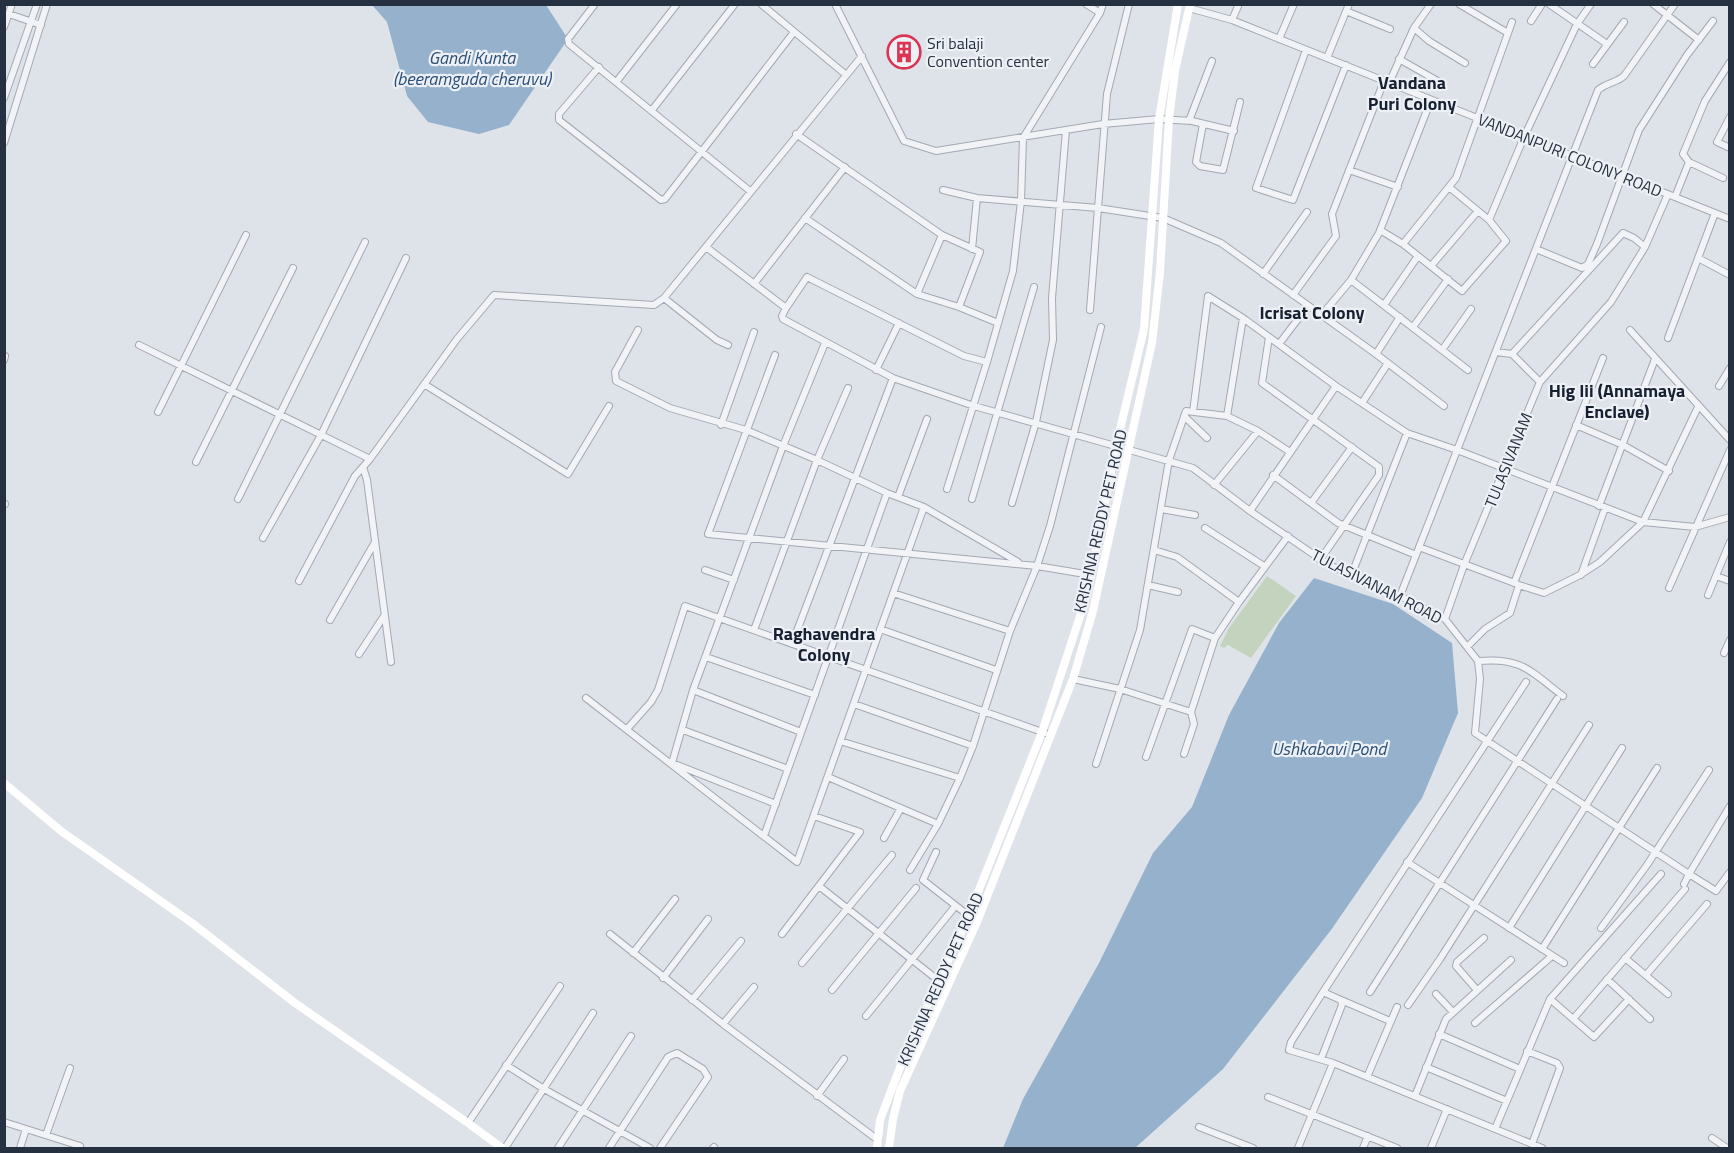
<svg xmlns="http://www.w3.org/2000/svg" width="1734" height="1153" font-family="'Titillium Web',sans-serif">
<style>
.green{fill:#c4d3be}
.water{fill:#95b1cc}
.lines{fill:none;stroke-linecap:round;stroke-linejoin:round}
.street-casing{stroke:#a3a9b3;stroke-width:8}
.street{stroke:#f1f3f7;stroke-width:6}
.secondary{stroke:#fff;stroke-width:8}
.labels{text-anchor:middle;stroke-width:4.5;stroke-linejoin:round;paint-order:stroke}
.poi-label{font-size:16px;fill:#253041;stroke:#edf1f6;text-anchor:start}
.street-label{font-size:16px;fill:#253041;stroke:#edf1f6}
.water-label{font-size:18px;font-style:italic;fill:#2c5078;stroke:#edf1f6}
.neighbourhood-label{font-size:18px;font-weight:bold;fill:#182131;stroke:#edf1f6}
</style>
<rect width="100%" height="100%" fill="#dee2e9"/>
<path class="green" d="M1267,576l29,20 -45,62 -23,-13 -4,3 -4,-2 9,-18z"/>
<path class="water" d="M372,5h174l22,34 -59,86 -30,9 -51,-12 -21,-26 -20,-74z
M1314,578l79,26 59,39 6,70 -36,85 -91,132 -108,139 -88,79h-132l20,-49 76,-136 54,-110 39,-46 37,-92 50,-92z"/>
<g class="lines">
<g class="street-casing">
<path id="street" d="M595,4l-27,35 1,5 181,147
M761,4l84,70
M835,4l69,137 32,10 167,-27 56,-5 33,2 42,10
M1086,4l14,9
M1459,4l49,29
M1549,4l58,40
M1653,4l46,36
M1189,8l43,12 498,199
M1346,11l44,18
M9,14l32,11
M1232,20l7,-16
M1531,21l11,-17
M4,27l8,-23
M1414,28l15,13 36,22
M1279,39l15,-35
M1306,50l-50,138 37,12 53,-135
M1327,58l22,-54
M1399,59l44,25
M1593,64l31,-42
M599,67l-40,47v6l102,80 4,-1 129,-167
M617,81l60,-77
M1389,83l25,-55 17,-24
M4,98l33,-94
M652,110l83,-106
M1730,117l-13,25 13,6
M1189,121l23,-60
M1203,124l-7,38 4,4 23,4 17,-68
M796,134l146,101 38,17 -21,55
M4,143l43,-139
M1349,170l49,17
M1723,178l-34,-16 -6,-8 22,-53 25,-39
M943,190l34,8 121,10 65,10 58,25 155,111 68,52
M1675,197l14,-35
M805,218l112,76 42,13 39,16
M1489,220l35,-83 53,-113 14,-20
M1380,230l23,14 53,-66 56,-156
M1403,244l59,47 44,-50 -17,-21 -40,-33
M706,247l80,61 -4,8 1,3 110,59 81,28 219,62 57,43 79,54 71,31 45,23 33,42 2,18 -5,54 214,141 41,-68
M972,249l5,-51
M1536,249l46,19 6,-4 9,-20 42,-114 48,-75 26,-34
M1698,258l32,17
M1431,266l47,-55
M1263,274l44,-62
M1351,280l117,90
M754,284l91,-117
M917,294l25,-59
M1293,295l43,-59 -4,-22 52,-133
M664,298l53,42 11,5
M1384,305l34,-49
M786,308l21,-31 157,79 23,6
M1090,310l17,-216 22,-90
M1321,316l30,-36 28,-47 52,-133
M1413,327l35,-48
M638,330l-23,42 1,9 54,27 76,22 71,30 70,33 37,14 94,55
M1630,330l100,110
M1269,337l-7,46 117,84v8l-59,85
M1668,338l47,-125
M1279,344l29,-38
M139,345l231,114
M1442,350l29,-41
M1496,352l16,2 28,28
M1376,354l24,-37
M1512,354l111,-121 11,5 11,9
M775,355l-67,179 329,32 54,9
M4,360l1,-4
M876,370l23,-47
M424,384l144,90 41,-68
M1719,386l11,-18
M1362,403l26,-40
M158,412l88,-177
M1193,412l15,-116 35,22 93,68 71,47 50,17 186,72 52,5 35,-10
M1184,416l23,22
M1227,416l16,-98
M721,425l33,-93
M1576,425l47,20 46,26
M196,462l97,-194
M363,467l4,13 24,182
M1273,475l65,48 78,32
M1214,485l44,-54
M947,489l40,-127 26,-91 8,-70 2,-63 77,-125 3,-9
M898,497l29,-78
M238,499l127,-257
M972,499l62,-212
M1012,503l24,-81 17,-82 -1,-42 14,-168
M1311,503l41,-56
M4,504h1
M1599,506l56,-147
M1161,509l34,6
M1250,511l86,-125
M1205,528l59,38
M263,538l58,-103 85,-177
M1419,547l98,37
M1154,550l23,7 62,45
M705,570l29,10
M1581,575l24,-67
M1351,576l56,-143
M1716,576l14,5
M299,581l56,-105 15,-17 87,-120 37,-44 160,10 10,-7 198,-242
M1514,583l89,-225
M1148,585l30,7
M1669,588l61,-138
M893,593l117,38
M1708,595l22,-53
M1400,596l198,-506c8,-7 18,-7 26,-14l51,-72
M1445,619l19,-54 76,-183 71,-80 34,-55 23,-53
M330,620l45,-78
M880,629l116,41
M754,630l63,-170 31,-72
M792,644l101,-266
M1467,647l18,-18 25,-16 9,-28 25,8 36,-18 20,-13 43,-40 55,-115
M1724,653l6,-13
M359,654l25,-38
M706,657l109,38
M1478,661c44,-4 52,10 85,35
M1073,679l47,10 71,23
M1526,682l-201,307 -34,53 -2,8 44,13 209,85
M693,690l108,42
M586,698l211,164 127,-355
M854,704l119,42
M627,729l24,-27 7,-12 27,-84 360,127
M683,730l105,39
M840,741l120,37
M1184,754l10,-30 -3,-12 24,-74 24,-36 49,-66
M1146,757l46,-128 23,9
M1096,764l44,-134 29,-170 17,-49 41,5 31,15 32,21
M828,777l110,47
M776,804l-104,-41 21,-73 90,-244 42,-103
M764,836l123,-343
M884,838l17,-30
M936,852l-13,28 46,36
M1407,862l157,101
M910,870l28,-46 22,-46 13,-32 37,-115 27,-65 13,-40 51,-199
M1684,884l5,-10 27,17 14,-19
M819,886l120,95
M1509,928l113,-180
M1601,928l46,-63 62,-95
M610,934l113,90 155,116
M782,934l78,-102 -46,-16
M1542,949l115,-181
M633,953l42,-54
M1625,958l43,36
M802,963l90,-108
M1646,975l61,-71
M663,978l45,-59
M1607,979l43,40
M832,990l84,-102
M1477,990l-21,-24 1,-4 27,-24
M1370,992l187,-293
M1436,994l17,18
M1550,999l44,38 35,-38
M692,1000l49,-59
M1341,1000l49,21
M1408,1005l32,-46 149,-234
M866,1016l87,-107
M1574,1018l111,-129
M1475,1023l77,-67
M723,1024l31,-37
M1439,1034l81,35
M1527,1051l30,12 3,5 -28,76
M1321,1059l21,-54 -1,-5 -18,-8
M506,1065l38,24 106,59
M1426,1067l81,34
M1367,1077l30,-70
M817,1096l27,-37
M1415,1096l31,-77 65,-59
M1268,1097l129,51
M4,1122l76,24
M468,1123l92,-137
M1199,1127l54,21
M1495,1129l55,-130 111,-125
M46,1135l24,-67
M1712,1138l15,10
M20,1148l6,-19
M505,1148l88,-135
M558,1148l73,-112
M609,1148l59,-91 9,-4 26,16 5,8 -48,71
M713,1148l1,-1
M1298,1148l35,-85
M1363,1148l5,-12
M1431,1148l16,-39"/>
</g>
<use href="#street" class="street"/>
<path class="secondary" d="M4,783l57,48 131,92 103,80 173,120 34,25
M877,1148l3,-28 27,-71 59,-127 49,-122 27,-68 42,-128 7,-29 25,-129 28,-117 15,-210 19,-115
M889,1148l4,-29 7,-28 77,-169 96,-243 20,-68 59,-268 8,-71 9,-153 6,-48 15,-67"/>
</g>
<defs>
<g id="building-ring" transform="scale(1.725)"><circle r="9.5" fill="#edf1f6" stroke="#da3654" stroke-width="1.5"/><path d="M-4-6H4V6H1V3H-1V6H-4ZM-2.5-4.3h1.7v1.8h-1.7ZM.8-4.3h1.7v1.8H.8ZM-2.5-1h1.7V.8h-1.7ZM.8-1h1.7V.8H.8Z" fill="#da3654"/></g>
</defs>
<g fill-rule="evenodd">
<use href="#building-ring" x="904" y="52"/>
</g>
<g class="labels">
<g class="poi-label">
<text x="927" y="49">Sri balaji<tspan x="927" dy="18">Convention center</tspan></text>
</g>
<g class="street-label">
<text transform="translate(1570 155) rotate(22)" y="6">VANDANPURI COLONY ROAD</text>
<text transform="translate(1508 460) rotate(-68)" y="6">TULASIVANAM</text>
<text transform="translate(1100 521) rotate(-77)" y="6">KRISHNA REDDY PET ROAD</text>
<text transform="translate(1377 586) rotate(27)" y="6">TULASIVANAM ROAD</text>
<text transform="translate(940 979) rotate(-66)" y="6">KRISHNA REDDY PET ROAD</text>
</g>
<g class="water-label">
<text x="472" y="64">Gandi Kunta<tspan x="472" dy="21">(beeramguda cheruvu)</tspan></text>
<text x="1329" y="755">Ushkabavi Pond</text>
</g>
<g class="neighbourhood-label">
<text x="1412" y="89">Vandana<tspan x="1412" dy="21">Puri Colony</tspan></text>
<text x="1312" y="319">Icrisat Colony</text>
<text x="1617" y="397">Hig Iii (Annamaya<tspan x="1617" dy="21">Enclave)</tspan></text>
<text x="824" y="640">Raghavendra<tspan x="824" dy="21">Colony</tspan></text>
</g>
</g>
<rect width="1734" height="1153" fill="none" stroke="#253041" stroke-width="12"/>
</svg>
